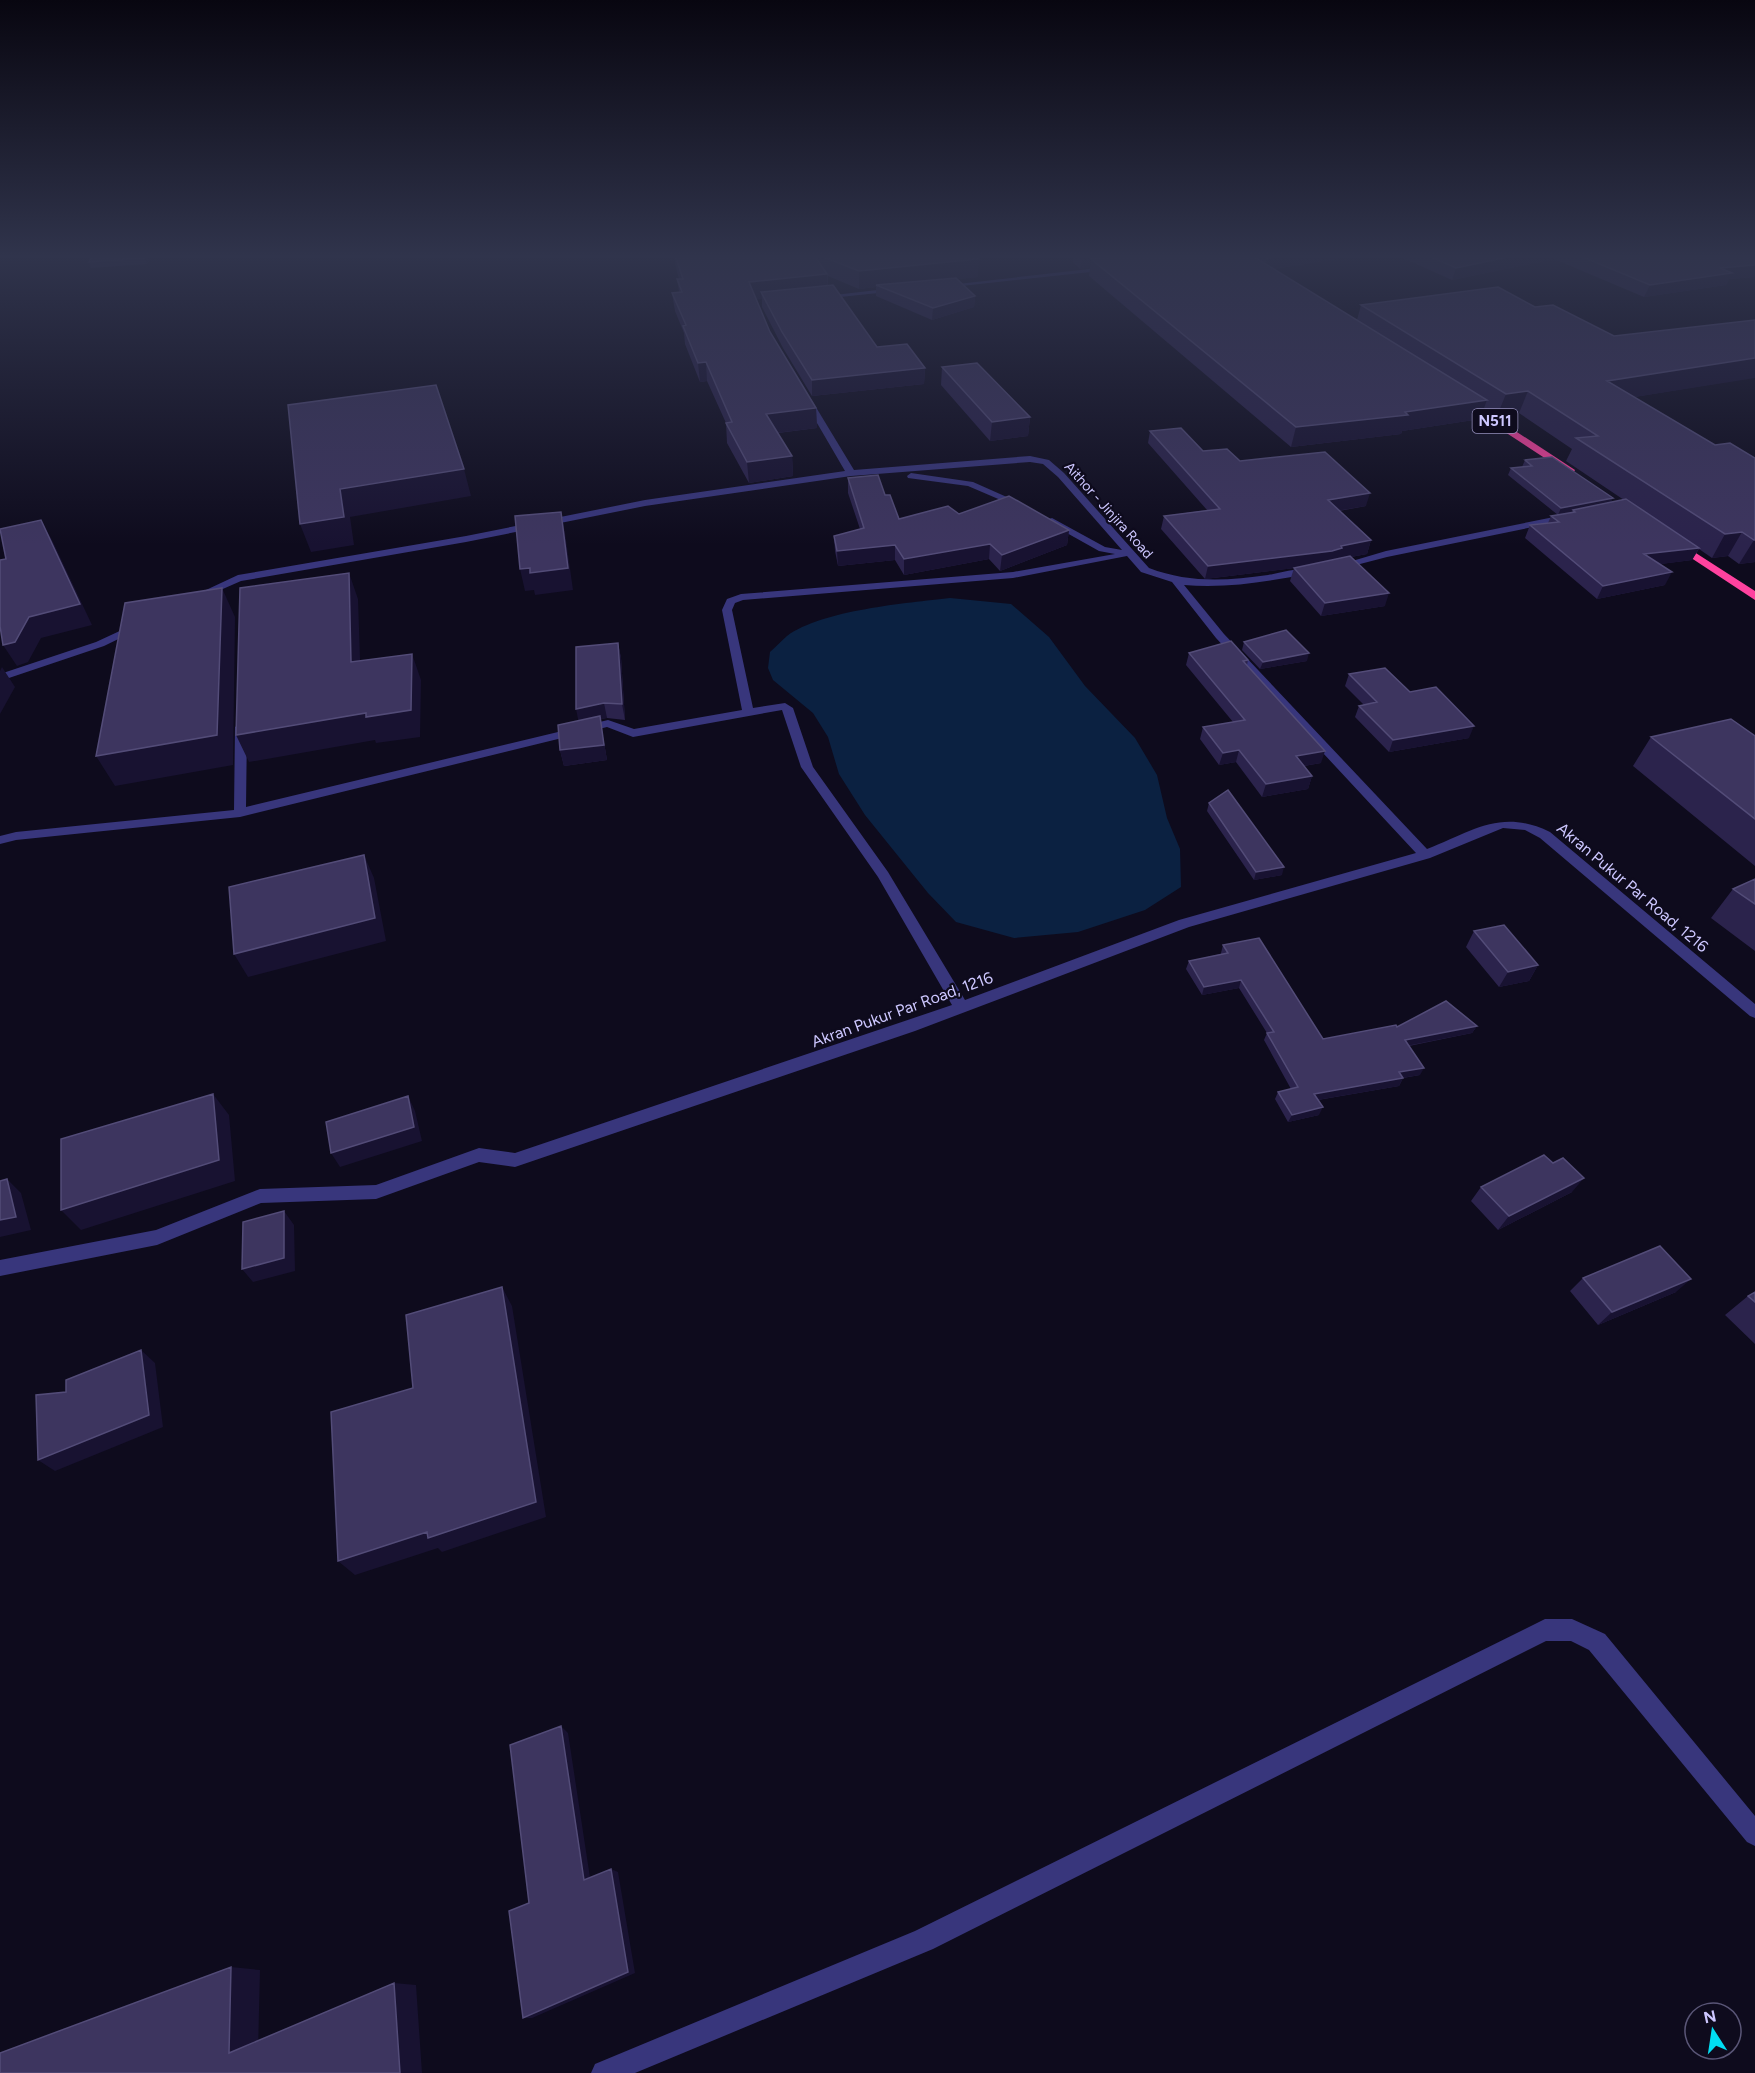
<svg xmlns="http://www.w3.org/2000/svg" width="1755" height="2073" font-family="Figtree,sans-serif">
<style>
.water{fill:#0b2141}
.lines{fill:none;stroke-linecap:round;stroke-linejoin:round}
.minor{fill:#38367c;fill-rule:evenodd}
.highway{fill:#ff429f;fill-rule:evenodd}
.wall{fill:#2b234c}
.shaded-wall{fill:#181231}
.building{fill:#3d355f;stroke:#534c78;stroke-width:1.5}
.labels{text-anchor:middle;stroke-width:4.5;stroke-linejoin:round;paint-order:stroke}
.far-street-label{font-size:14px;fill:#cdc7ff;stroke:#0e0b1d}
.shield{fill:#0e0b1d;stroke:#948fbb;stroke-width:1.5}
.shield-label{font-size:15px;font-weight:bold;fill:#cdc7ff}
.street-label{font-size:16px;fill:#cdc7ff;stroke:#0e0b1d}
</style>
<rect width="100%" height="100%" fill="#0e0b1d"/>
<path class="water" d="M950,598l61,6 38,33 36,49 50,52 22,37 10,43 13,31 1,38 -36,23 -67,22 -64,6 -58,-16 -28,-29 -63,-78 -26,-41 -11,-37 -15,-24 -40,-33 -5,-12 2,-16c6,-5 11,-11 17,-16 35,-26 120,-33 163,-38z"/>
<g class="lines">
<path class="minor" d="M1107,267l2,3 -166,18 -3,-2z
M895,288l2,3 -76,8 -4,-2z
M807,397l4,2 43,71 176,-14 19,4 15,13 85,95c39,15 77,13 119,7 14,-2 31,-8 46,-6v4l-4,1c-42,7 -83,15 -126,11l40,49 203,215c46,-18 74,-41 123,-17l205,172v14l-5,-2 -210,-178 -15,-8 -22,-2 -73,30 -241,69 -274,104 -400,136 -36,-5 -103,37 -115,4 -104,42 -157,31v-16l156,-30 104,-41 116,-4 103,-37 36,5 437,-148 -74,-128 -77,-110 -19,-57 -149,27 -26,-10 -367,90 -224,23 -16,4v-8l16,-4 218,-22 1,-83 6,-4 6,4 -1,80 362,-87 26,9 108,-19 -20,-100 5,-11 14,-5 272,-22 102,-18 -16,-3 -50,-28v-4l3,-1 53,29 17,3 -64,-73 -15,-13 -13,-2 -179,14 -206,30 -179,36 -225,39 -41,18 -9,-2 47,-22 228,-39 179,-36 200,-29 -42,-72zM1127,556l14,16 31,10 44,56 200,215 -237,67 -214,80 -77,-128 -75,-105 -20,-59 -8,-5 -32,5 -21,-98 3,-7 8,-3 270,-22z
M911,473l62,9 52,23 -8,2 -49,-21 -60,-8 -1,-2z
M1569,514l5,3 -2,2 -185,38 -50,13 -5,-3 54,-16z
M137,623l4,1v4l-37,18 -104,35v-7l96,-32z
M1545,1619h27l33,15 150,182v30l-8,-4 -158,-192 -18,-9h-25l-613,308 -298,124h-44l4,-9 320,-133z"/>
<path class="highway" d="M1462,397l3,1 110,72 -1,2h-8l-107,-70v-4z
M1674,539l81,52v9l-85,-56 -2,-2z"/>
</g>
<path class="wall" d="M93,255h59l-5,9 -56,4 -2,-6z
M674,255h302l2,22 -21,2 18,17 -1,11 -42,13 -56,-24v-9l-17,2 -31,-13v10l49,61 48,21 -1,16 -112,12 -29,-48 -21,-41v-8h-6l14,33 46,76 1,20 -39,5 14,23 1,20 -44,7 -22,-40 -1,-20 -19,-42 -7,1 -15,-38 -1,-11 -9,-22 -3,-18 7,-1 -2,-13h2l-3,-11z
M1073,255h287l-86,14 83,51 4,-15 174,2 203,73 -104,17 81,48 40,13v104l-16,2 -11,-8 -16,2 -13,-9 -7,11 -32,4 5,21 -68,14 -72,-61 5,-13 18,-2 3,-7 7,-1 -50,-40 3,-7 11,-1 3,-7 86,42 13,-2 -58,-39 6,-12 -53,-36 -22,3 -13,-8 -4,11 -78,12 -1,3 -110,13 -202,-171 1,-9 -10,2 -7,-7z
M1396,255h359v22l-26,2 -3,6 -82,12 -90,-38 -102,21z
M942,367l88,50 -2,19 -38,5 -49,-56z
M1150,431l53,20 37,10 126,45 -27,5 32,29 -4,14 -16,3 34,49 -64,10 -31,-35 4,-13 -89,11 -44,-50 3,-13 43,-6 -59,-67z
M848,478l37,17 14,24 60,-5 110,16 -2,15 -67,26 -11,-12 -85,16 -9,-15 -57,6 -3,-15 -1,-15 26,-7 -12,-36z
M1244,642l63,19 -47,8 -18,-19z
M618,643l3,15 4,62 -18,-2 -7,1 7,41 -43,6 -4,-16 19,-29z
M1189,653l59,7 -1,5 74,98 -17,3 8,10 -4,13 -46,8 -26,-35 -17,3 -19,-26 3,-12 30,-5 -47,-57z
M1349,674l61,18 59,46 -80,14 -34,-35 4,-11 5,-1 -19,-19z
M1755,736v130l-122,-100 18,-29z
M1209,803l73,72 -28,5 -47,-69z
M1755,879v72l-44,-33 22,-29z
M1474,931l64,34 -9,16 -30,6 -33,-40z
M1223,945l100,94 74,-12 80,-1 -5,7 -63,13 11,29 -17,3 -4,8 -81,14 1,15 -31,7 -13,-23 3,-7 13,-3 -27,-49 3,-7 -28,-45 -37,7 -16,-26 3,-8 32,-7v-1z
M1481,1187l91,5 -74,38 -27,-29z
M1583,1278l93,14 -78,33 -28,-34z
M1755,1292v52l-30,-29 23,-19z"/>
<path class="shaded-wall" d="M146,255h6l-5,9 -3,-6z
M1095,255h99l-103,4 -1,8 -10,2 2,-12z
M1288,255h72l-95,15 2,-12z
M1518,255h37l-1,4 -102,21 4,-12z
M979,259l-1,18 -98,10 -4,-2v2l-17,2v-18z
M1755,265v12l-26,2 -3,6 -82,12 6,-12 70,-17z
M827,274l1,18h-67l1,7 -12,1 -1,-18z
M975,296l-1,11 -42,13 1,-12z
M1755,358v20l-158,25 10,-22z
M706,362l1,19 -7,1 -2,-19z
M925,368l-1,16 -112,12v-16z
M1528,391l-9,22 -22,3 9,-22z
M1487,400l-7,19 -78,12 -1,3 -110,13 5,-20 109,-15z
M816,408l1,20 -49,6 -2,-20z
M1030,417l-2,19 -38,5 2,-19z
M792,456l1,20 -44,7 -2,-21z
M464,469l7,27 -121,21 4,28 -43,7 -11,-28 40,-35z
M1370,493l-4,13 -42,7 4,-13z
M1613,498l-3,7 -37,5 -1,2 -14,3 3,-7z
M561,512l4,21 8,57 -38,5 -1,-5 -9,1 -5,-22z
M41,520l11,20 40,85 -51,13 -13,24 -11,4 -14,-21z
M1069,530l-2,15 -67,26 2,-16z
M1742,532l-14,24 -16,2 13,-24z
M1371,540l-4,14 -28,5 -11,5 -123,15 3,-13 133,-20z
M1754,540h1v22l-16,2z
M990,544l-1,15 -85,16v-16z
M895,545v15l-57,6 -1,-15z
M1699,548l-7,12 -54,7 6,-13z
M1672,572l-7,13 -68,14 6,-13z
M349,573l9,26 3,89 -10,-26z
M222,588l13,29 -2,148 -118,21 -19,-30z
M1389,593l-4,13 -64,10 4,-13z
M618,643l3,15 4,62 -3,-16z
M1309,653l-2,8 -47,8 3,-7z
M412,654l9,26 -1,57 -44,6 -1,-3 -126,22 -13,-27z
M2,667l13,20 -15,27v-43z
M604,703l3,15 -7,1 7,41 -43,6 -4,-16 19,-26 -3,-15z
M1474,726l-5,12 -80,14 4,-12z
M1239,750l-3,12 -17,3 4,-12z
M1325,751l-4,12 -30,5 5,-12z
M1312,776l-4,13 -46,8 4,-13z
M364,855l10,23 12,63 -138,36 -14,-23z
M1284,867l-2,8 -28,5 2,-8z
M1538,965l-9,16 -30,6 9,-15z
M1241,980l-2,8 -37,7 2,-8z
M1477,1026l-5,7 -71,14 4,-7z
M1424,1068l-4,7 -25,4 4,-7z
M1403,1078l-4,8 -88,15 3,-7z
M213,1094l16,21 6,66 -154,49 -20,-20z
M408,1096l7,15 7,30 -82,26 -9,-14z
M1323,1107l-4,8 -31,7 4,-7z
M1584,1178l-12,14 -74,38 11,-14z
M7,1179l14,14 10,37 -31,7v-17z
M284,1211l10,14 1,46 -42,11 -11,-13z
M1691,1279l-15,13 -78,33 14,-13z
M502,1287l10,19 34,211 -104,35 -4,-4 -83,27 -17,-14z
M141,1350l14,13 8,64 -108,44 -17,-11z
M561,1726l7,7 23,151 -7,-4z
M611,1869l7,3 17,101 -103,45h-9z
M231,1967l29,3 -2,82 -29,1z
M394,1983l22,2 6,88h-22z"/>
<path class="building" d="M93,255h53l-2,3 -55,4z
M675,255h139l13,19 -78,8 21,50 46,76 -50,6 26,42 -45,6 -21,-39 6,-1 -26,-60 -8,1 -15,-37 3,-1 -14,-32 10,-1 -5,-13h6z
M818,255h158l3,4 -120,12z
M1080,255h15l-13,2z
M1121,255h130l236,145 -82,12 3,3 -112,12 -205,-168z
M1262,255h26l-21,3z
M1427,255h91l-62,13z
M1578,255h177v10l-35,3 12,5 -82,12z
M956,278l19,18 -42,12 -57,-23z
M833,285l44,62 30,-3 18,24 -113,12 -30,-48 -21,-40z
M1498,287l37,20 18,-2 61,31 141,-16v38l-148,23 108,64 15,-2 25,15v82h-1l-12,-8 -17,2 -149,-96 22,-2 -70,-45 -22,3 -145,-89z
M977,363l53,54 -38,5 -50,-55z
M436,385l28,84 -124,20 4,28 -44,7 -12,-119z
M1181,428l22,23 24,-2 13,12 85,-9 45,41 -42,7 43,40 -30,6 1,2 -10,3 -124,15 -44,-50 56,-7 -70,-78z
M1552,457l61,41 -52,10 -50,-40 21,-2 -7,-6z
M878,475l7,20h5l9,24 49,-13 11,8 50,-18 60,34 -67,25 -12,-11 -86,15 -9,-14 -58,6 -3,-15 30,-8 -16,-50z
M1626,499l73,49 -55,6 28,18 -69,14 -73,-61 29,-3 -8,-6 24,-4 -2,-2z
M561,512l7,56 -38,5v-5l-10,1 -5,-53z
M41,520l39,84 -51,13 -14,25 -12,3 -3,-19v-66l6,-1 -6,-30z
M1350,556l39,37 -64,10 -31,-35z
M349,573l2,89 61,-8 -1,56 -45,7v-4l-130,22 4,-147z
M222,588l-5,147 -121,21 29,-153z
M1286,630l23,23 -46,9 -19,-20z
M1231,641l17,19 -5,1 82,90 -29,5 16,20 -46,8 -27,-34 -16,3 -20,-26 42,-7 -56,-67z
M618,643l4,61 -18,-1 -28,6v-62z
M1385,668l25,24 26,-5 38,39 -81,14 -34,-34 18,-4 -28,-28z
M600,716l4,29 -44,5 -2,-25z
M1731,719l24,17v83l-104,-82z
M1228,790l56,77 -28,5 -47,-69z
M364,855l11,63 -141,36 -5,-67z
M1755,879v25l-22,-15z
M1504,925l34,40 -30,7 -34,-41z
M1259,938l64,101 73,-14 1,2 49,-26 31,25 -72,14 19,28 -25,4 4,6 -89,16 9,13 -31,8 -14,-23 20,-5 -31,-54 7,-1 -33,-52 -37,7 -15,-26 39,-8 -5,-8z
M213,1094l6,66 -158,50v-71z
M408,1096l6,31 -83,26 -5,-31z
M1544,1155l9,8 10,-5 21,20 -75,38 -28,-29z
M7,1179l9,38 -16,3v-39z
M284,1211v47l-42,11 1,-47z
M1660,1246l31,33 -79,33 -29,-34z
M502,1287l34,215 -108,36 -1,-6 -89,29 -7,-149 82,-24 -7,-73z
M1755,1292v10l-7,-6z
M141,1350l8,65 -111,45 -2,-65 30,-3v-12z
M561,1726l23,154 27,-11 17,103 -105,46 -14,-107 20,-8 -19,-158z
M231,1967l-2,86 165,-70 6,90h-400v-20z"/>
<linearGradient id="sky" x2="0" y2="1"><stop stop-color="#080610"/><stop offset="0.47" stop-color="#30344c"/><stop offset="1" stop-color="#30344c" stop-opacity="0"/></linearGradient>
<rect width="1755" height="545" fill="url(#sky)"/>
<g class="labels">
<g class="far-street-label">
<text transform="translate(1109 510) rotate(48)" y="5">Aithor - Jinjira Road</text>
</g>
<rect class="shield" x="1472.5" y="409" width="45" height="24" rx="4.5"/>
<g class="shield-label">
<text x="1495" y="426">N511</text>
</g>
<g class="street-label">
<text transform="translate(1633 887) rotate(40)" y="6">Akran Pukur Par Road, 1216</text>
<text transform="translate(902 1009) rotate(-20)" y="6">Akran Pukur Par Road, 1216</text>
</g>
</g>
<g transform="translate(1713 2031) rotate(348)"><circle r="28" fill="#0e0b1d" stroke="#5a5677" stroke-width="1.5"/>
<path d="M0-4.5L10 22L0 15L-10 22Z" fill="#00ddf2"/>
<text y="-9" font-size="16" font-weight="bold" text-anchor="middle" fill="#cdc7ff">N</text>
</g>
</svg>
